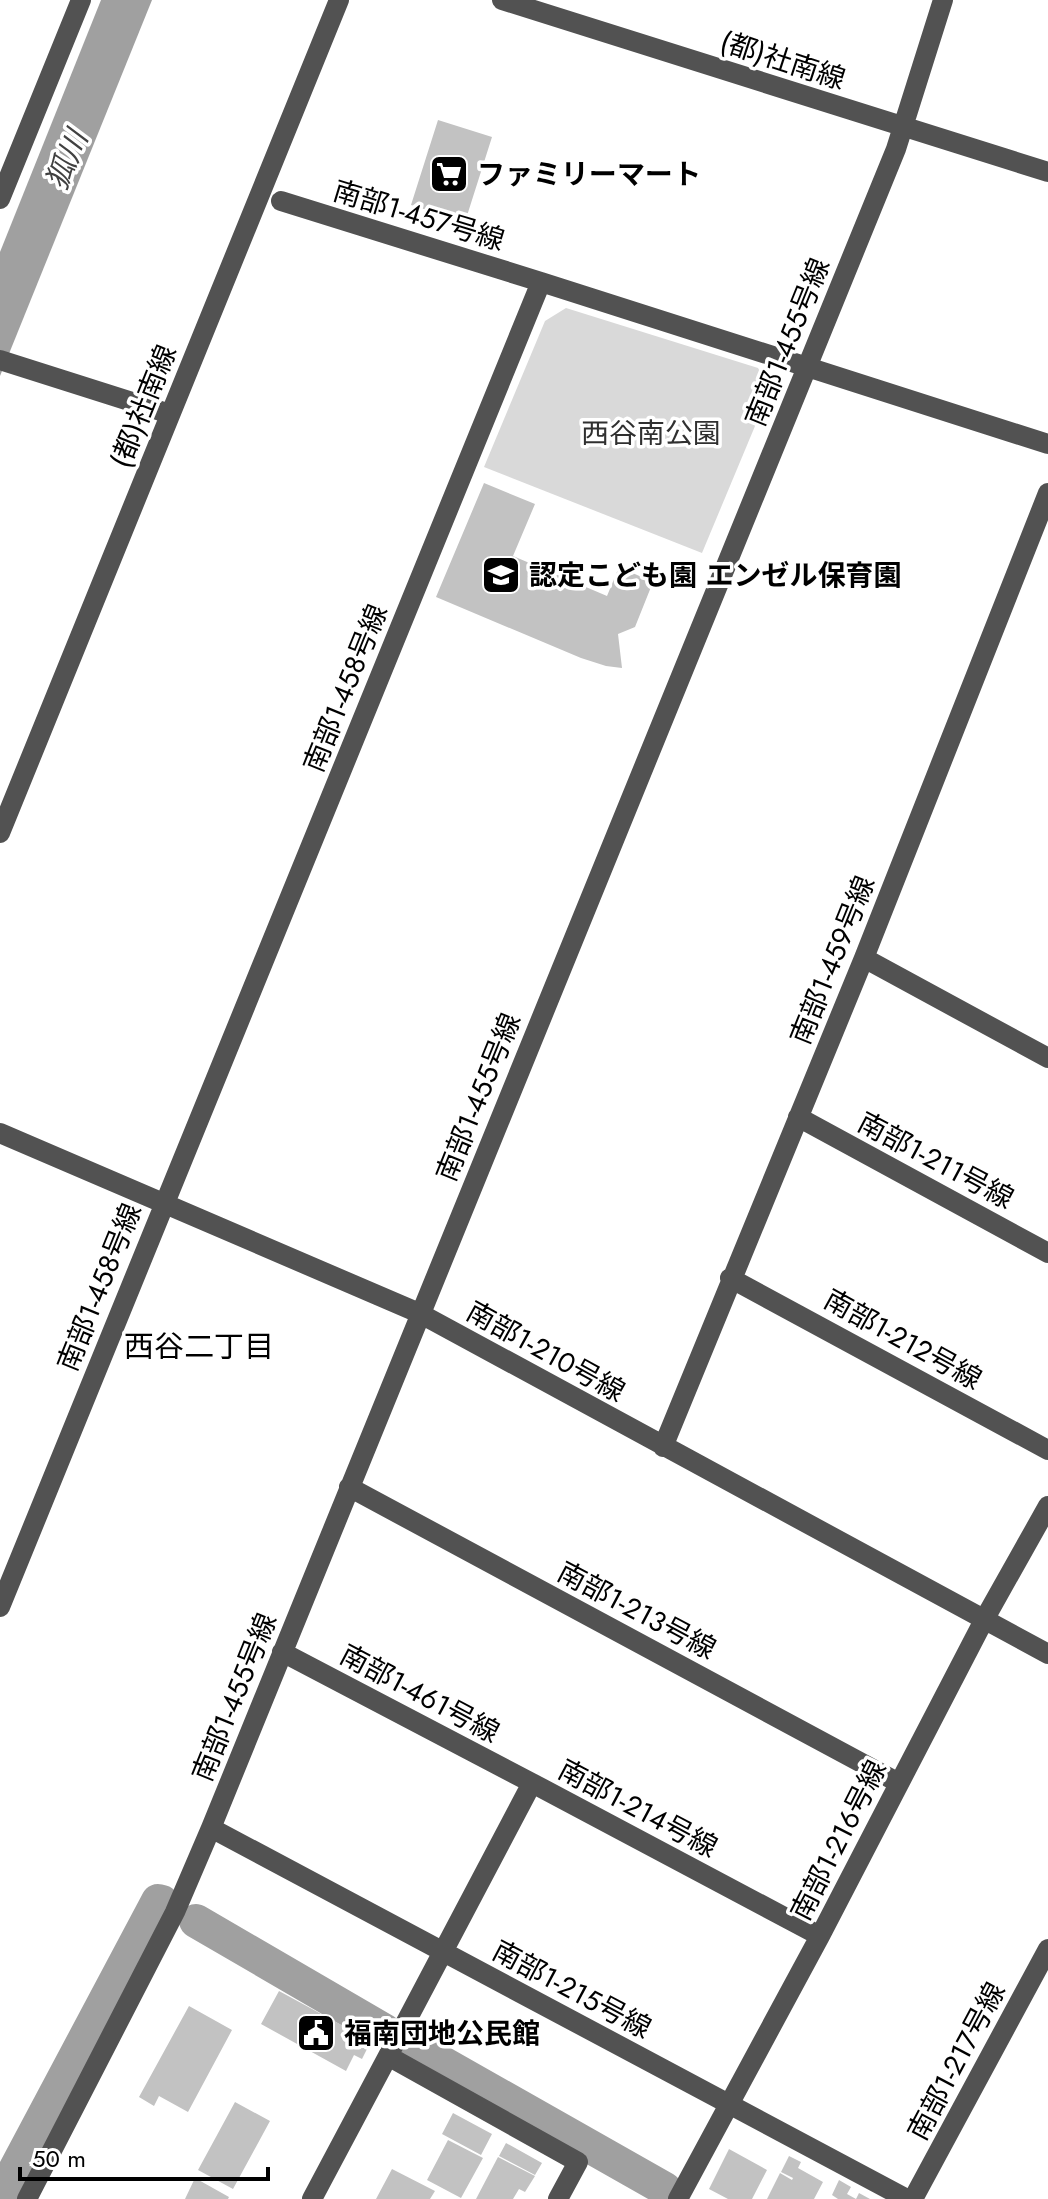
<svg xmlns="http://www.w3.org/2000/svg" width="1048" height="2199" font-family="Jost,'Noto Sans JP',sans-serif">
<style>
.green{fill:#d9d9d9}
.water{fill:#a0a0a0}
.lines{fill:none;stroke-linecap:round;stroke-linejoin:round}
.canal{stroke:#a0a0a0;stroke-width:34}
.building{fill:#c2c2c2}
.minor{stroke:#525252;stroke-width:20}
.labels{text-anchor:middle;stroke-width:7;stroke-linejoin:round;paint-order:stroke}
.street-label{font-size:28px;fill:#000;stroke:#fff}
.poi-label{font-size:28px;font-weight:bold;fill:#000;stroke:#fff;text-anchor:start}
.park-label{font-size:28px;fill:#303030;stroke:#fff}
.water-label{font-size:30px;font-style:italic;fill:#414141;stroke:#fff}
.neighbourhood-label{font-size:30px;fill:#000;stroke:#fff}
</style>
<rect width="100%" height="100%" fill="#fff"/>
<path class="green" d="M566,308l192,60 12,22 -68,163 -218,-86 61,-146z"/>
<path class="water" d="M101,0h51l-152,376v-124z"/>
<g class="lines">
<path class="canal" d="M196,1921l189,110
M409,2044l256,145
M6,2187l152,-286 4,1"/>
</g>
<path class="building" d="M438,120l54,17 -27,85 -54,-17z
M484,483l51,21 -22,52 94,40 12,-29 34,15 -18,45 -17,7 4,34 -16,-2 -25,-8 -145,-61z
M279,1991l92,50 -9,18 -8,-4 -8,16 -85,-47z
M189,2006l43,24 -44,82 -29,-16 -5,10 -15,-9z
M235,2102l35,19 -37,68 -35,-19z
M453,2113l39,21 -11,21 -39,-21z
M448,2140l35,18 -22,40 -34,-18z
M506,2143l36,20 -7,12 -36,-19z
M729,2149l38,21 -15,29h-24l-19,-10z
M789,2156l12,6 -3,6 25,14 -9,17h-47l13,-26 12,7 1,-2 -12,-6z
M498,2157l37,19 -10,16 -6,-3 -6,10h-37z
M392,2169l43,22 -5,8h-54z
M195,2178l34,19 -1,2h-43z
M839,2180l12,7 -4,7 9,5 3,-6 11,6h-32l-6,-4z"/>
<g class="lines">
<path class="minor" d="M502,0l546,172
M0,199l81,-199
M281,201l260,81
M0,360l170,54
M0,833l339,-833
M864,958l184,100
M798,1117l250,136
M0,1133l419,180 629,341
M730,1278l318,172
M663,1447l201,-489 184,-465
M349,1487l550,296
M0,1607l541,-1325 507,162
M282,1652l250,131
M211,1828l696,371
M388,2056l144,-273 288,153
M27,2199l148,-287 36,-84 685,-1679 47,-149
M312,2199l76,-143 190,106 -20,37
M678,2199l142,-263 164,-316 64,-114
M913,2199l135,-250"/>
</g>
<defs>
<g id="supermarket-square" transform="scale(2)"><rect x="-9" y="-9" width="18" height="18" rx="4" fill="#000" stroke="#fff"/><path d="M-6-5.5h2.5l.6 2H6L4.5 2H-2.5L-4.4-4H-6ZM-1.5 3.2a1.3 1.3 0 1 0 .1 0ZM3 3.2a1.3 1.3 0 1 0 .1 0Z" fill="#fff"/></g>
<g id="school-square" transform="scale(2)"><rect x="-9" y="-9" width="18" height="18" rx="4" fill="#000" stroke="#fff"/><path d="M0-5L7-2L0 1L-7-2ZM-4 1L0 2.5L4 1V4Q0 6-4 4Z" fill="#fff"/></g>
<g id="civic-square" transform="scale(2)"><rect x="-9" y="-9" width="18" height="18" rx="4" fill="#000" stroke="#fff"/><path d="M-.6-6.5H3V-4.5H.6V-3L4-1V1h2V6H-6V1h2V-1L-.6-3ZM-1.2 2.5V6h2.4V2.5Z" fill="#fff"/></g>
</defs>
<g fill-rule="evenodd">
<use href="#supermarket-square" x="449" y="174"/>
<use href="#school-square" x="501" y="575"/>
<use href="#civic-square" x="316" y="2033"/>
</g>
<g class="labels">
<g class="street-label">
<text transform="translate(783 60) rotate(18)" y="10">(都)社南線</text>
<text transform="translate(419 215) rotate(17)" y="10">南部1-457号線</text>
<text transform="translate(787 342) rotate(-68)" y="10">南部1-455号線</text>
<text transform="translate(143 406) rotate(-68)" y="10">(都)社南線</text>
<text transform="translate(345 688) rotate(-68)" y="10">南部1-458号線</text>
<text transform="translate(832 960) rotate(-68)" y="10">南部1-459号線</text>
<text transform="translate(478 1097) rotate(-68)" y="10">南部1-455号線</text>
<text transform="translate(936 1160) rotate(28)" y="10">南部1-211号線</text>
<text transform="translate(99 1287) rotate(-68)" y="10">南部1-458号線</text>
<text transform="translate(903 1339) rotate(29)" y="10">南部1-212号線</text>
<text transform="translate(546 1351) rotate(29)" y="10">南部1-210号線</text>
<text transform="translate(637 1610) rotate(28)" y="10">南部1-213号線</text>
<text transform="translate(420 1693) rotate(28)" y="10">南部1-461号線</text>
<text transform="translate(234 1697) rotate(-68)" y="10">南部1-455号線</text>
<text transform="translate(638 1808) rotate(28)" y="10">南部1-214号線</text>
<text transform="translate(838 1840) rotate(-63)" y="10">南部1-216号線</text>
<text transform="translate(572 1989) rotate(28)" y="10">南部1-215号線</text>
<text transform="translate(956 2061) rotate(-62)" y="10">南部1-217号線</text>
</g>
<g class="poi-label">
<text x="477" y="184">ファミリーマート</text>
<text x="529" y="585">認定こども園 エンゼル保育園</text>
<text x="344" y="2043">福南団地公民館</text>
</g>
<g class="park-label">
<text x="651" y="443">西谷南公園</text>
</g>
<g class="water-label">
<text transform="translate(67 160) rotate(-67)" y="10">狐川</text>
</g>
<g class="neighbourhood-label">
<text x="199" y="1357">西谷二丁目</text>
</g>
</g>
<path d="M20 2167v12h248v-12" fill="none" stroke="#000000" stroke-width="4"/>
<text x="32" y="2167" font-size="24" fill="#000000" stroke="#ffffff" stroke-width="6" paint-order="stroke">50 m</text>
</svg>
